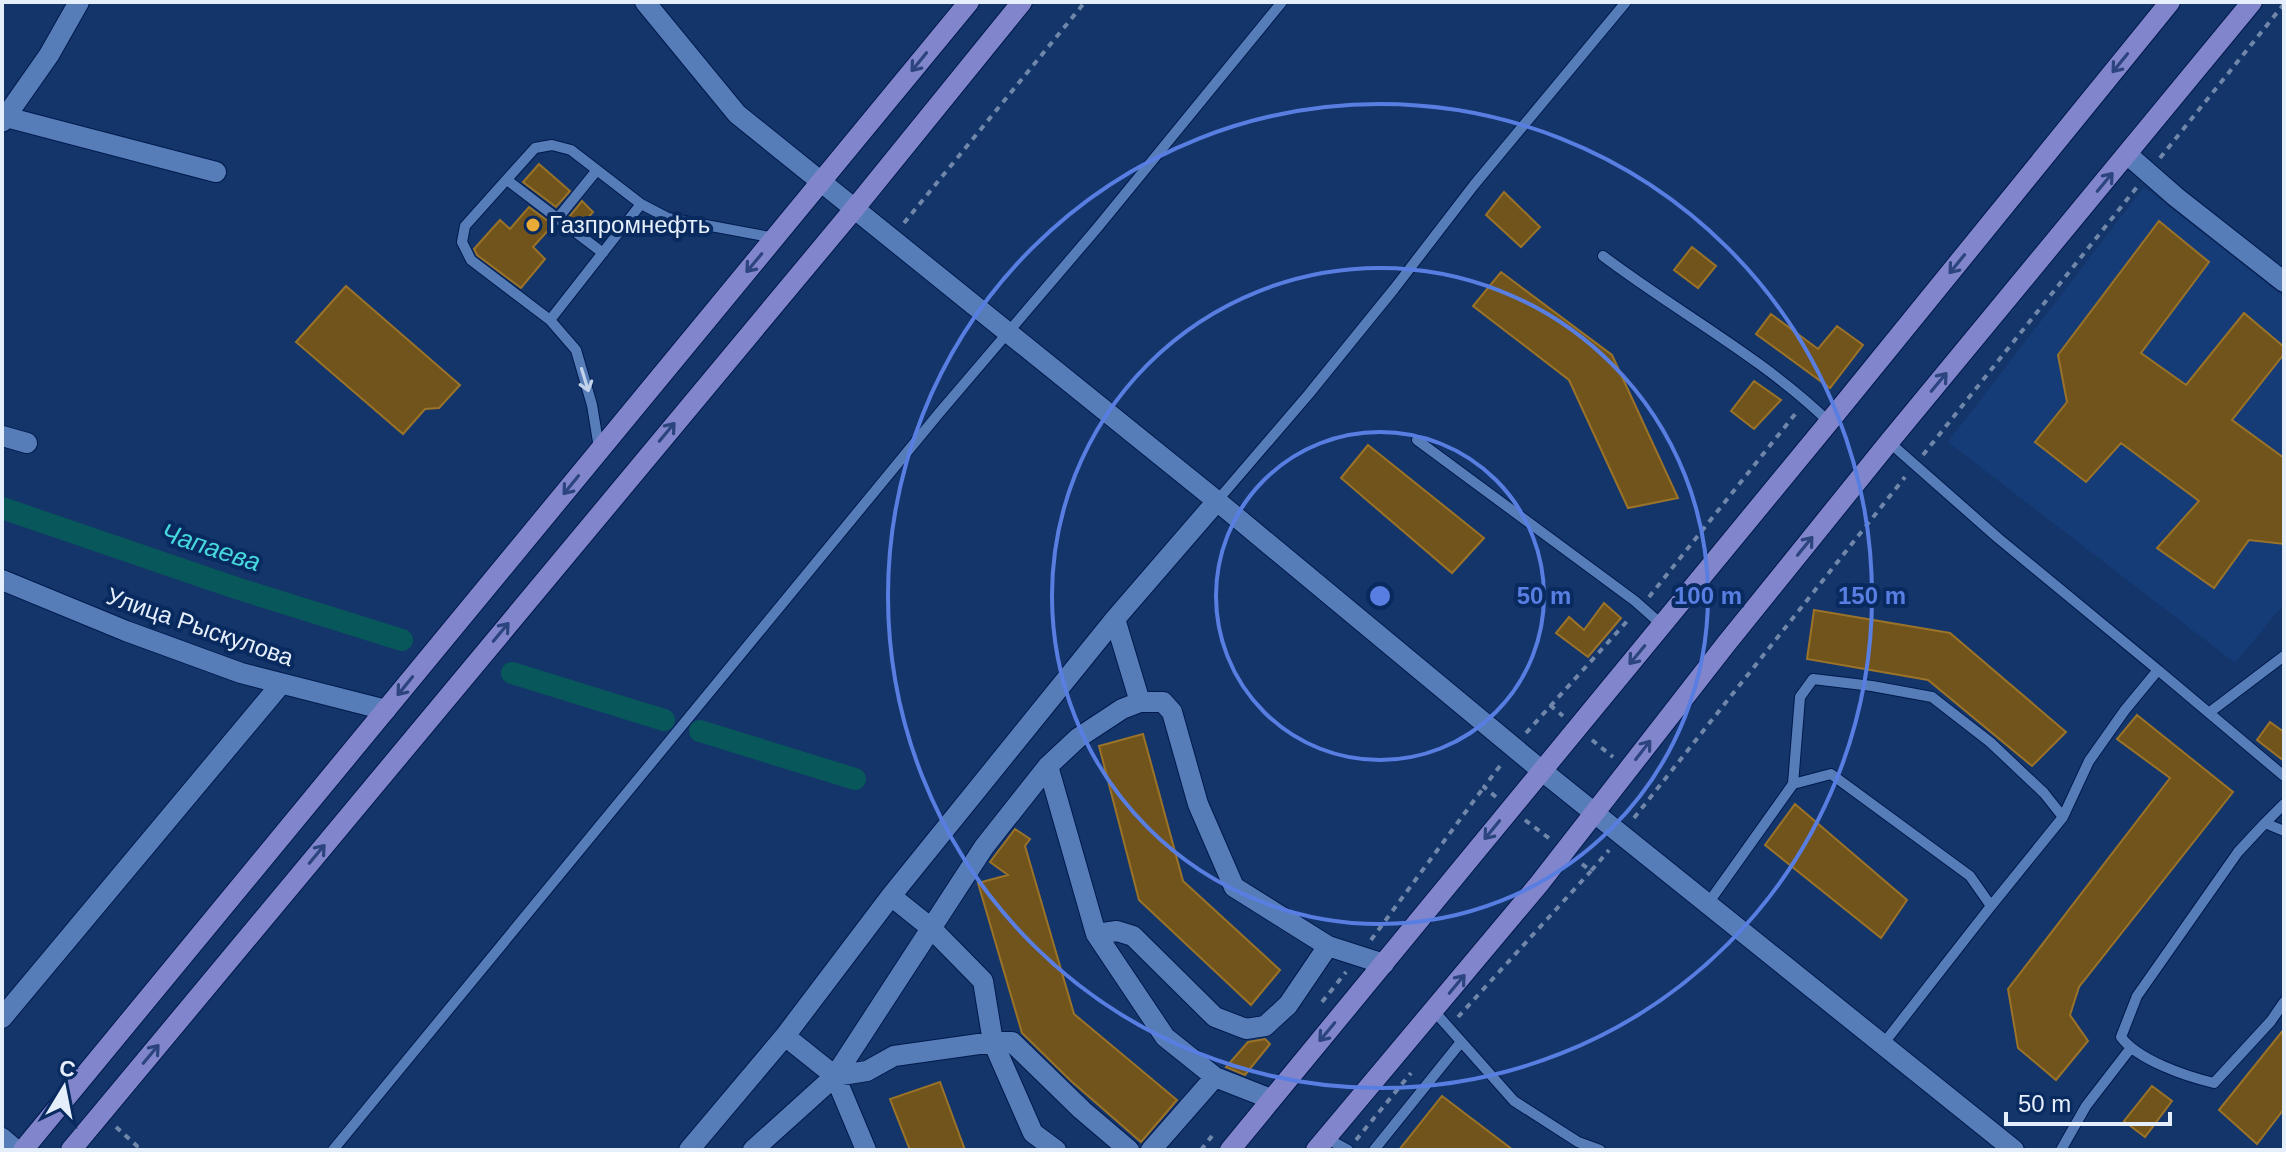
<svg xmlns="http://www.w3.org/2000/svg" width="2286" height="1152" font-family="Helvetica,sans-serif">
<style>
.built{fill:#163c78}
.lines{fill:none;stroke-linecap:round;stroke-linejoin:round}
.canal{stroke:#08575a;stroke-width:22}
.building{fill:#71541c;stroke:#9a7329;stroke-width:2}
.lane-casing{stroke:#001a4d;stroke-width:12}
.street-casing{stroke:#001a4d;stroke-width:22}
.secondary-casing{stroke:#001a4d;stroke-width:22}
.path{stroke:#7087aa;stroke-width:4;stroke-dasharray:6 6;stroke-linecap:butt}
.lane{stroke:#577db9;stroke-width:10}
.street{stroke:#577db9;stroke-width:20}
.secondary{stroke:#8185cb;stroke-width:20}
.oneway{stroke:#2c457f}
.oneway2{stroke:#c2d2ea}
.ring{fill:none;stroke:#597ee2;stroke-width:4}
.poi-dot{fill:#e8ab37;stroke:#082a5f;stroke-width:3}
.labels{text-anchor:middle;stroke-width:8;stroke-linejoin:round;paint-order:stroke}
.poi-label{font-size:24px;fill:#e5eefb;stroke:#082a5f;text-anchor:start}
.street-label{font-size:24px;fill:#e5eefb;stroke:#082a5f}
.water-label{font-size:26px;font-style:italic;fill:#47d8de;stroke:#082a5f}
.centre{fill:#597ee2;stroke:#082a5f;stroke-width:4}
.ring-label{font-size:24px;text-anchor:middle;font-weight:bold;fill:#597ee2;stroke:#082a5f;stroke-width:8;stroke-linejoin:round;paint-order:stroke}
</style>
<rect width="100%" height="100%" fill="#13356a"/>
<path class="built" d="M2144,187l140,110v307l-49,59 -287,-221z"/>
<g class="lines">
<path class="canal" d="M2,508l234,80 166,52
M512,673l152,47
M700,731l155,48"/>
</g>
<path class="building" d="M539,164l31,27 -14,16 -33,-25z
M1504,192l36,35 -19,20 -35,-32z
M582,201l11,11 -12,14 -12,-9z
M529,207l24,18 -20,22 12,12 -24,29 -44,-33 -3,-6 26,-29 10,9z
M2159,221l50,41 -68,91 45,32 58,-72 40,34v7l-52,66 52,38v86l-35,-4 -35,48 -57,-40 42,-47 -78,-58 -35,39 -51,-40 32,-40 -9,-47z
M1692,247l24,19 -18,22 -24,-18z
M1501,272l111,83 66,143 -50,10 -59,-128 -96,-74z
M346,286l114,99 -21,23 -14,1 -22,25 -107,-92z
M1771,314l47,35 19,-23 26,19 -33,43 -74,-54z
M1754,381l27,19 -27,29 -23,-18z
M1368,445l116,93 -32,35 -111,-95z
M1604,603l17,15 -33,39 -32,-24 13,-16 15,13z
M1814,610l136,23 116,99 -34,34 -104,-86 -121,-21z
M2137,715l96,77 -154,195 -9,28 18,26 -32,39 -38,-32 -10,-59 162,-211 -53,-39z
M2270,722l14,10v29l-27,-21z
M1143,734l40,147 97,89 -29,35 -112,-105 -40,-154z
M1795,804l112,96 -26,38 -116,-93z
M1015,829l15,10 -5,7 49,168 103,86 -36,42 -70,-61 -49,-48 -44,-150 30,-8 -18,-13z
M2284,1029v80l-27,35 -38,-34z
M1265,1039l5,5 -25,31 -19,-8 22,-25z
M940,1082l25,68h-55l-20,-51z
M2152,1086l20,15 -27,36 -21,-16z
M1442,1096l71,54h-114z"/>
<g class="lines">
<g class="lane-casing">
<path id="lane" d="M507,180l96,73
M558,218l39,-48
M1603,256c74,56 159,101 226,166
M550,320l91,-116
M1417,440l218,161 27,24
M1889,442l109,96 160,132
M599,448l-7,-43 -16,-55 -26,-30 -79,-60 -9,-18 3,-16 70,-78 17,-3 19,5 70,54 27,14 107,20
M1217,501l91,-106 86,-106 80,-104 152,-183
M2210,712l74,-56
M1793,784l7,-87 13,-18 59,7 60,11 58,45 54,51 19,24
M2265,823l19,-19
M2284,831l-19,-8 -27,29 -101,144 -16,41c17,23 64,39 93,46l57,-62 13,-19
M1709,902l84,-118 38,-10 139,102 21,30 -107,137
M1991,906l72,-89 26,-56 36,-51 33,-40 126,106
M1434,1011l80,90 64,41 22,8
M1326,1138l22,12
M333,1150l607,-738 158,-185 184,-225
M1374,1150l87,-108
M2061,1150l25,-44 44,-57"/>
</g>
<g class="street-casing">
<path id="street" d="M645,2l92,112 480,387 324,269 473,380
M2,116l214,56
M2,122l47,-67 30,-53
M2128,155l48,42 108,85
M2,436l25,7
M2,580l124,51 115,42 145,37
M1115,619l25,83
M1048,766l48,168 69,103 50,40 56,22
M891,896l40,32 52,53 10,61 40,91 23,17
M1096,934l21,-3 16,5 82,81 31,12 19,-3 23,-21 40,-59
M2,1018l279,-334
M785,1036l50,40 31,74
M835,1076l32,-5 27,-15 99,-14h19l70,68 47,40
M2,1138l14,12
M689,1150l96,-114 106,-140 224,-277 102,-118
M753,1150l82,-74 149,-229 64,-81 30,-28 44,-29 18,-7h23l9,10 26,92 36,83 94,59 56,18
M1151,1150l64,-73"/>
</g>
<g class="secondary-casing">
<path id="secondary" d="M23,1150l946,-1148
M71,1150l784,-942 167,-206
M1230,1150l599,-728 341,-420
M1316,1150l223,-266 187,-240 163,-202 363,-440"/>
</g>
<path class="path" d="M2160,158l124,-154
M904,223l181,-221
M1923,455l214,-268
M1649,597l147,-184
M1550,705l13,11
M1526,733l104,-115
M1592,740l21,17
M1496,797l-12,-10 19,-25
M1634,818l271,-341
M1525,820l25,19
M1582,864l9,7 18,-21
M1371,940l113,-153
M1322,1002l24,-30
M1458,1017l133,-146
M116,1127l21,19 -3,4
M1356,1140l55,-67
M1201,1150l11,-14"/>
<use href="#lane" class="lane"/>
<use href="#street" class="street"/>
<use href="#secondary" class="secondary"/>
</g>
<defs><path id="oneway-shaft" d="M-6 0H5M1.5-3L5.5 0L1.5 3" fill="none" stroke-width="1.6" stroke-linecap="round" stroke-linejoin="round" transform="scale(2)"/></defs>
<g class="oneway">
<use href="#oneway-shaft" transform="translate(919 62) rotate(129)"/>
<use href="#oneway-shaft" transform="translate(2120 63) rotate(129)"/>
<use href="#oneway-shaft" transform="translate(2105 182) rotate(-50)"/>
<use href="#oneway-shaft" transform="translate(754 263) rotate(130)"/>
<use href="#oneway-shaft" transform="translate(1957 264) rotate(129)"/>
<use href="#oneway-shaft" transform="translate(1939 382) rotate(-50)"/>
<use href="#oneway-shaft" transform="translate(667 432) rotate(-50)"/>
<use href="#oneway-shaft" transform="translate(571 485) rotate(129)"/>
<use href="#oneway-shaft" transform="translate(1805 546) rotate(-51)"/>
<use href="#oneway-shaft" transform="translate(501 632) rotate(-50)"/>
<use href="#oneway-shaft" transform="translate(1637 655) rotate(130)"/>
<use href="#oneway-shaft" transform="translate(405 686) rotate(129)"/>
<use href="#oneway-shaft" transform="translate(1643 750) rotate(-52)"/>
<use href="#oneway-shaft" transform="translate(1492 830) rotate(129)"/>
<use href="#oneway-shaft" transform="translate(317 854) rotate(-50)"/>
<use href="#oneway-shaft" transform="translate(1457 984) rotate(-50)"/>
<use href="#oneway-shaft" transform="translate(1327 1032) rotate(130)"/>
<use href="#oneway-shaft" transform="translate(151 1054) rotate(-50)"/>
</g>
<use class="oneway2" href="#oneway-shaft" transform="translate(585 380) rotate(73)"/>
<g class="ring">
<circle cx="1380" cy="596" r="164"/>
<circle cx="1380" cy="596" r="328"/>
<circle cx="1380" cy="596" r="492"/>
</g>
<circle class="poi-dot" cx="533" cy="225" r="8"/>
<g class="labels">
<g class="poi-label">
<text x="549" y="233">Газпромнефть</text>
</g>
<g class="street-label">
<text transform="translate(200 627) rotate(19)" y="8">Улица Рыскулова</text>
</g>
<g class="water-label">
<text transform="translate(211 547) rotate(18)" y="9">Чапаева</text>
</g>
</g>
<circle cx="1380" cy="596" r="12" class="centre"/>
<g class="ring-label">
<text x="1544" y="604">50 m</text>
<text x="1708" y="604">100 m</text>
<text x="1872" y="604">150 m</text>
</g>
<rect width="2286" height="1152" fill="none" stroke="#e5eefb" stroke-width="8"/>
<g transform="translate(64 1088) rotate(10)" stroke="#082a5f" stroke-width="6" paint-order="stroke">
<path d="M0-6L14 30L0 20L-14 30Z" fill="#e5eefb"/>
<text y="-12" font-size="22" font-weight="bold" text-anchor="middle" fill="#e5eefb">С</text>
</g>
<path d="M2006 1112v12h164v-12" fill="none" stroke="#e5eefb" stroke-width="4"/>
<text x="2018" y="1112" font-size="24" fill="#e5eefb" stroke="#082a5f" stroke-width="6" paint-order="stroke">50 m</text>
</svg>
